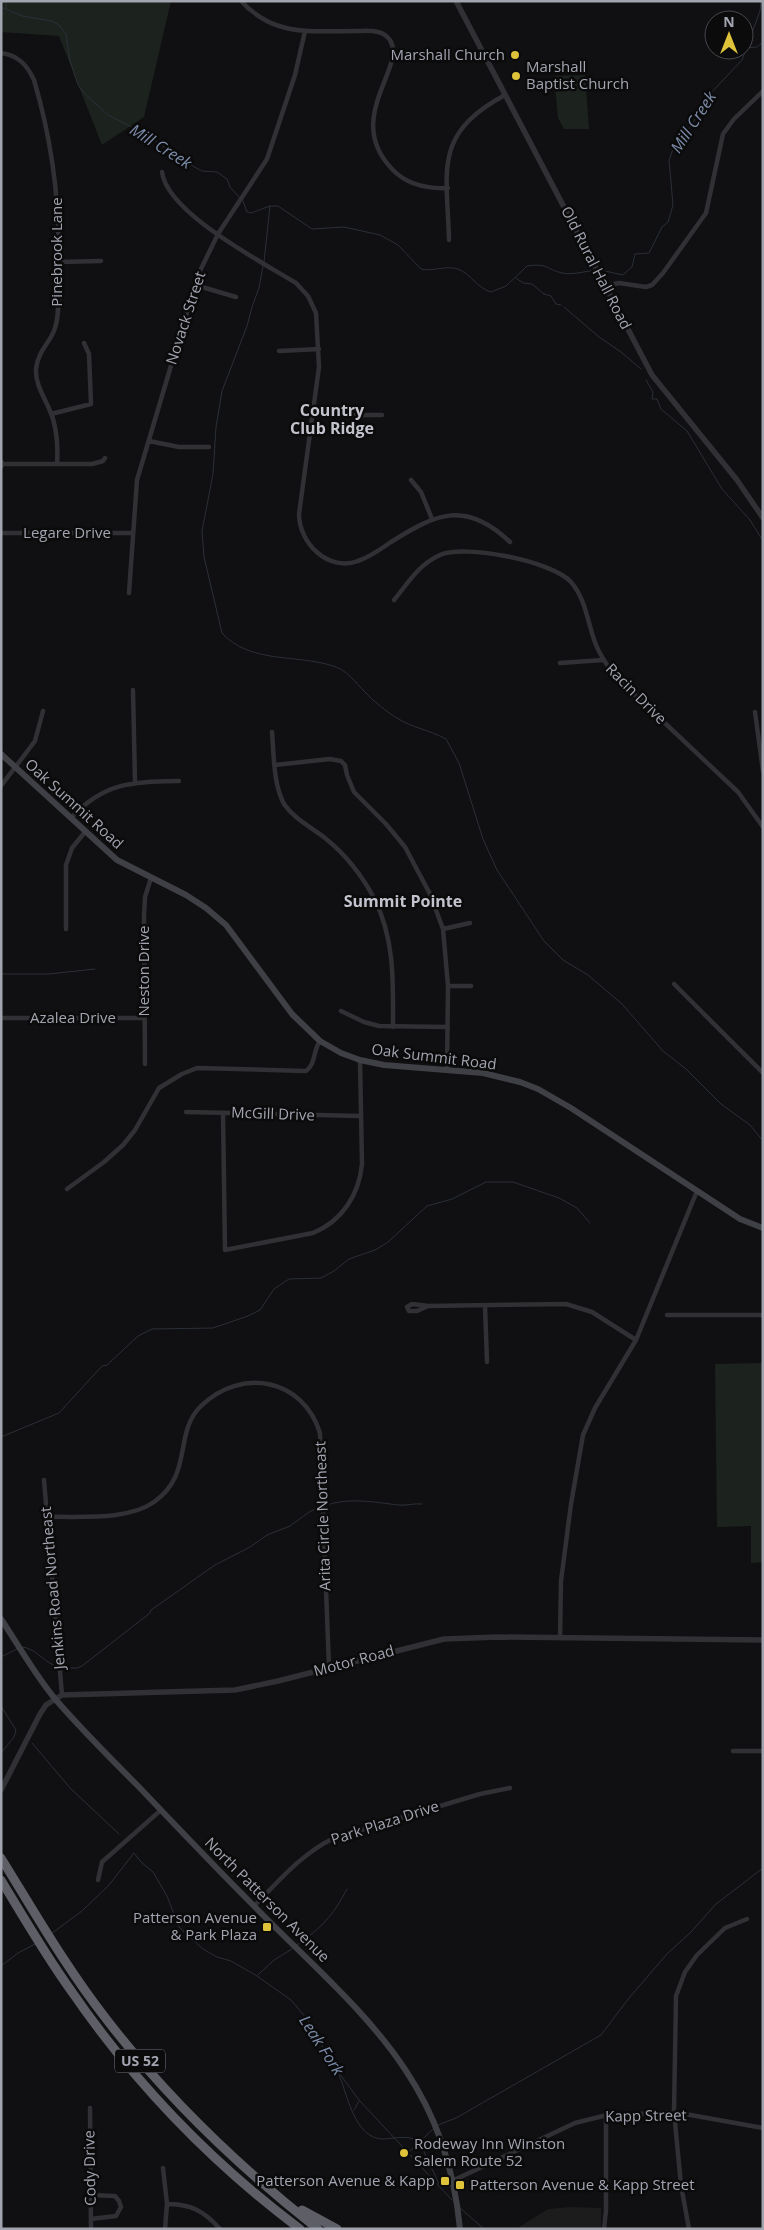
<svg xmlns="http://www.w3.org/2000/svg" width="764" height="2230" font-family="'Open Sans',sans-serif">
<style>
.built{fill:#1c1c1d}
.green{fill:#1c231e}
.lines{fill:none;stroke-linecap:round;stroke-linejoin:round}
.stream{stroke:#2a3038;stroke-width:1}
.minor{stroke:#313135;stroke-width:4.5}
.tertiary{stroke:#313135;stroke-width:5.5}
.secondary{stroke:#3f4045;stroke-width:6}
.motorway{stroke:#5d5e66;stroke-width:9}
.poi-dot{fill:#dec23a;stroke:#0b0b0c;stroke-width:2}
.labels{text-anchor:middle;stroke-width:5;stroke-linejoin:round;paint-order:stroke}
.shield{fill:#0b0b0c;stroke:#75767f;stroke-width:1}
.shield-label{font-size:14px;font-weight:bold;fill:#a2a4b0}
.poi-label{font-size:15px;fill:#a2a4b0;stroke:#0b0b0c;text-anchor:end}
.street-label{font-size:15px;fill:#a2a4b0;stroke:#0b0b0c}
.water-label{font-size:16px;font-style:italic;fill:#7c8ca9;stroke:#0b0b0c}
.neighbourhood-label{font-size:16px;font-weight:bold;fill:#c2c3cd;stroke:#0b0b0c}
</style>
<rect width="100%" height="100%" fill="#100f11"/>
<path class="built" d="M571,2207l30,1v21h-85l32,-20z"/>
<path class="green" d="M1,1h170l-27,116 -42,28 -43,-109 -58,-4z
M585,75l4,54h-25l-6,-11 -4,-42z
M763,1363v199l-12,1v-37l-34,1 -2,-163z"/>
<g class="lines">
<path class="stream" d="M1,7l21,9 30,5 7,4 7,9 4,27 8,24 6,8 24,22 38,19 36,26 20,11 15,1 10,7 3,8 10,11
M6,8v-7
M746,48l11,-1 6,-5
M243,201l4,11 4,1 19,-7h8l34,23 32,-2 36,8 18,10 23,24c12,3 24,-4 37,0 13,5 19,19 33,23l15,-6 21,-20c21,-3 19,3 35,7 10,2 19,-1 29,-2
M264,262l6,-56
M263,266l-4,22 -7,19 -5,19 -25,65 -6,36 -3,47 -11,57 2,26 18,76c28,31 75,21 111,33 14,4 22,16 32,26 7,8 23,21 32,26 15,10 33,12 49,21l13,24 24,76 14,31 47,71 19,19 25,15 34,29 41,47 23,18 35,35 29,21 13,16
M605,271l18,4 9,-8 3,-13 14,-1 13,-26 6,-5 5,-17 -4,-45 4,-11 18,-23 18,-31 33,-35 18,-49 1,-10
M516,278l7,5 9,1 12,10 7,2 5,8 5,1
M564,307l35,30 22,15 20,17
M646,380l7,12 -1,7h5l4,10 26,22 35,58 28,31 13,21
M1,974h48l46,-5
M1,1437l58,-24 43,-47 5,-1 31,-29 14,-7 61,-1 35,-12 12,-6 14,-21 15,-10 32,-1 13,-7 15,-12 26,-9 13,-8 39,-36 25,-7 34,-17h27l46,16 18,10 13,15
M324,1506c23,-9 50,-4 74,-1 8,1 16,-2 24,-1
M21,1647c15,0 23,17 38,20
M1,1657l16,-8
M63,1668h14l5,-2 68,-53 1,-3 64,-45 35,-18 17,-12 23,-9 19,-14 11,-5
M1,1706l15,24 -2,7 -13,16
M32,1743l39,46 48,45
M51,1934l31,-23 27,-26 25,-32 7,9 12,10 14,24 12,31 24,22 14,8 14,4 26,15 34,24 17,20 23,42 28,38 93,100
M297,1945c25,-18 35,-28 50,-56
M1,1966l17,-13 17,-9
M258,1975l16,-15 18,-11
M338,2072c9,20 16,68 46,67 13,-1 24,-4 35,2l20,43
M354,2110l5,-9
M438,2125l18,-7 145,-83 28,-37 38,-44 24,-22 25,-28 47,-36
M409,2152l24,-23
M460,2208l24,21"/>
<path class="minor" d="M241,1c12,13 28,23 45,27 22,5 46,3 69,3 7,0 16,-1 23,1 4,1 9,4 12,8 17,28 -47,78 2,129 15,16 35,20 56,19
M1,53c17,2 26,12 33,27 19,64 27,132 24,198 0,16 2,35 -3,50 -4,14 -17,22 -19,41 -1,18 12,33 17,50 4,14 5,30 4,45
M162,172c5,41 100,90 134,111l12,13 8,17 3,54 -20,147c0,29 29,58 59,47 12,-4 23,-12 33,-19 46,-29 75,-42 119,0
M449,240c-2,-71 -16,-106 56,-145
M59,262l42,-1
M195,285l41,12
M605,286l14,-3 27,4 6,-2 11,-12 43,-60 17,-79 11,-15 29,-28
M279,351l40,-2
M314,410l36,5h32
M51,414l40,-10 -2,-50 -5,-11
M149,441l30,6h30
M1,464h91l11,-3 2,-3
M411,480l10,12 11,27
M1,533h132
M129,593l8,-113 61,-205 20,-41 49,-75 28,-84 10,-44
M394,600c15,-18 24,-35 46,-45 25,-11 112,6 131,27 15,17 17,43 25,63 5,12 11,20 18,30l124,117 25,35
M560,663l43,-3
M133,690l2,92
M755,712l8,59
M272,732c2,23 1,51 12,72 10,15 27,23 41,34 20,16 38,39 50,62 20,41 18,83 18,127
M275,765l55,-6 11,2 4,4 2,10 7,17 32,32 19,23 25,47 13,35 5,57 -1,83
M1,786l34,-45 8,-30
M71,818c33,-36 61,-36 108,-37
M66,929v-64l6,-17 13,-16
M443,929l27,-6
M674,984l89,89
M448,986h23
M341,1011l23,11 15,4 69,1
M1,1018h143
M145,1064l-1,-148 1,-19 6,-19
M186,1112l174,4
M223,1113l2,137 88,-17c29,-12 46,-38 49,-69l-2,-104
M67,1189l37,-27 19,-17 12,-15 24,-42 23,-14 15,-6 109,3c10,-7 7,-21 14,-30
M428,1306l-11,5h-8l-2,-4 5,-3 16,2 138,-2 26,8 44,28
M485,1306l2,56
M667,1315h96
M44,1480l18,215
M47,1517c33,-1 80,4 107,-15 40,-28 19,-69 47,-96 40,-39 102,-28 119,27l9,234
M560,1638l1,-57 10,-77 12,-69 12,-27 41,-68 61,-149
M733,1751h30
M98,1880l4,-18 59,-52
M254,1906c25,-25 47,-52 80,-68l146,-44 30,-6
M90,2108l1,121
M163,2168l4,36 -2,25
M452,2181l123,-58 28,-7 71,-4 89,16
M167,2204c24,0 37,7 53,25
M91,2219l25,-3 5,-9 -2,-6 -4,-5 -24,-1
M604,2229l2,-19v-95
M689,2229l-8,-44 -7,-73 2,-116 9,-24 12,-17 28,-27 22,-9"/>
<path class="tertiary" d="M456,1l196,374 85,105 26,38
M1,462v4
M1,1790l39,-76 6,-9 16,-10 173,-5 43,-9 166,-42 54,-2 265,3"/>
<path class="secondary" d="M1,754l116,106 69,35 20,13 20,17 66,89 28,27 21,12 19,7 24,5 99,8 37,9 18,7 33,19 169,111 23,9
M1,1619c18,27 34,56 55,81 26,30 55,59 83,87 38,40 76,80 114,118 102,104 192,167 207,324"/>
<path class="motorway" d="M1,1858c34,55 66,111 106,162 61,79 132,147 211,209
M1,1880c23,38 45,76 71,112 62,90 140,171 228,237
M302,2210l35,19"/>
</g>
<g class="poi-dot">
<circle cx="515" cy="55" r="5"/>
<circle cx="516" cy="76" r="5"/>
<rect x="262" y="1922" width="10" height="10" rx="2.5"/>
<circle cx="404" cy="2153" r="5"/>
<rect x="440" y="2176" width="10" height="10" rx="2.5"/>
<rect x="455" y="2180" width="10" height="10" rx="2.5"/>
</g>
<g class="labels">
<rect class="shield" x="115" y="2049.5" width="50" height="23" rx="4"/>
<g class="shield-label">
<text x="140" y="2066">US 52</text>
</g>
<g class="poi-label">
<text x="505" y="60">Marshall Church</text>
<text x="526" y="72" text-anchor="start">Marshall<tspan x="526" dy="17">Baptist Church</tspan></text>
<text x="257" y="1923">Patterson Avenue<tspan x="257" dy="17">&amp; Park Plaza</tspan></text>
<text x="414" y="2149" text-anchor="start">Rodeway Inn Winston<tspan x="414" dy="17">Salem Route 52</tspan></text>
<text x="435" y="2186">Patterson Avenue &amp; Kapp</text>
<text x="470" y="2190" text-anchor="start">Patterson Avenue &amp; Kapp Street</text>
</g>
<g class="street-label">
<text transform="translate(57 252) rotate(-90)" y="5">Pinebrook Lane</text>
<text transform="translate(596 268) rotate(63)" y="5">Old Rural Hall Road</text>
<text transform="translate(186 318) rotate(-72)" y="5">Novack Street</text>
<text x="67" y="538">Legare Drive</text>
<text transform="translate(636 694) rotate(45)" y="5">Racin Drive</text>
<text transform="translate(74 804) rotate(42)" y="5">Oak Summit Road</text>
<text transform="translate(144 971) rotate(-90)" y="5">Neston Drive</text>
<text x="73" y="1023">Azalea Drive</text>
<text transform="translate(434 1057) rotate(7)" y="5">Oak Summit Road</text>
<text transform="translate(273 1114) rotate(2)" y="5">McGill Drive</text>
<text transform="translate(323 1516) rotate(-92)" y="5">Arita Circle Northeast</text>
<text transform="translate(53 1588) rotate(-95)" y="5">Jenkins Road Northeast</text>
<text transform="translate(354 1661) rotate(-15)" y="5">Motor Road</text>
<text transform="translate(385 1823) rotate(-18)" y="5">Park Plaza Drive</text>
<text transform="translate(267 1900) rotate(45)" y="5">North Patterson Avenue</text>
<text transform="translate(646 2116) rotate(-1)" y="5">Kapp Street</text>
<text transform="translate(90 2168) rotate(-91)" y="5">Cody Drive</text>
</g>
<g class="water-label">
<text transform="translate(693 122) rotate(-57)" y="6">Mill Creek</text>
<text transform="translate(161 146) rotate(32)" y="6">Mill Creek</text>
<text transform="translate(322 2045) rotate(57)" y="6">Leak Fork</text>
</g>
<g class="neighbourhood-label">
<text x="332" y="416">Country<tspan x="332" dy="18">Club Ridge</tspan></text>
<text x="403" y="907">Summit Pointe</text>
</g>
</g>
<rect width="764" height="2230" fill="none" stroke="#a2a4b0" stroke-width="5"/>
<g transform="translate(729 35)"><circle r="24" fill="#0b0b0c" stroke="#47484e"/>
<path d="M0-4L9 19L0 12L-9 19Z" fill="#dec23a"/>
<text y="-8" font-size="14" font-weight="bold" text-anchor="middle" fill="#a2a4b0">N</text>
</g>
</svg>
